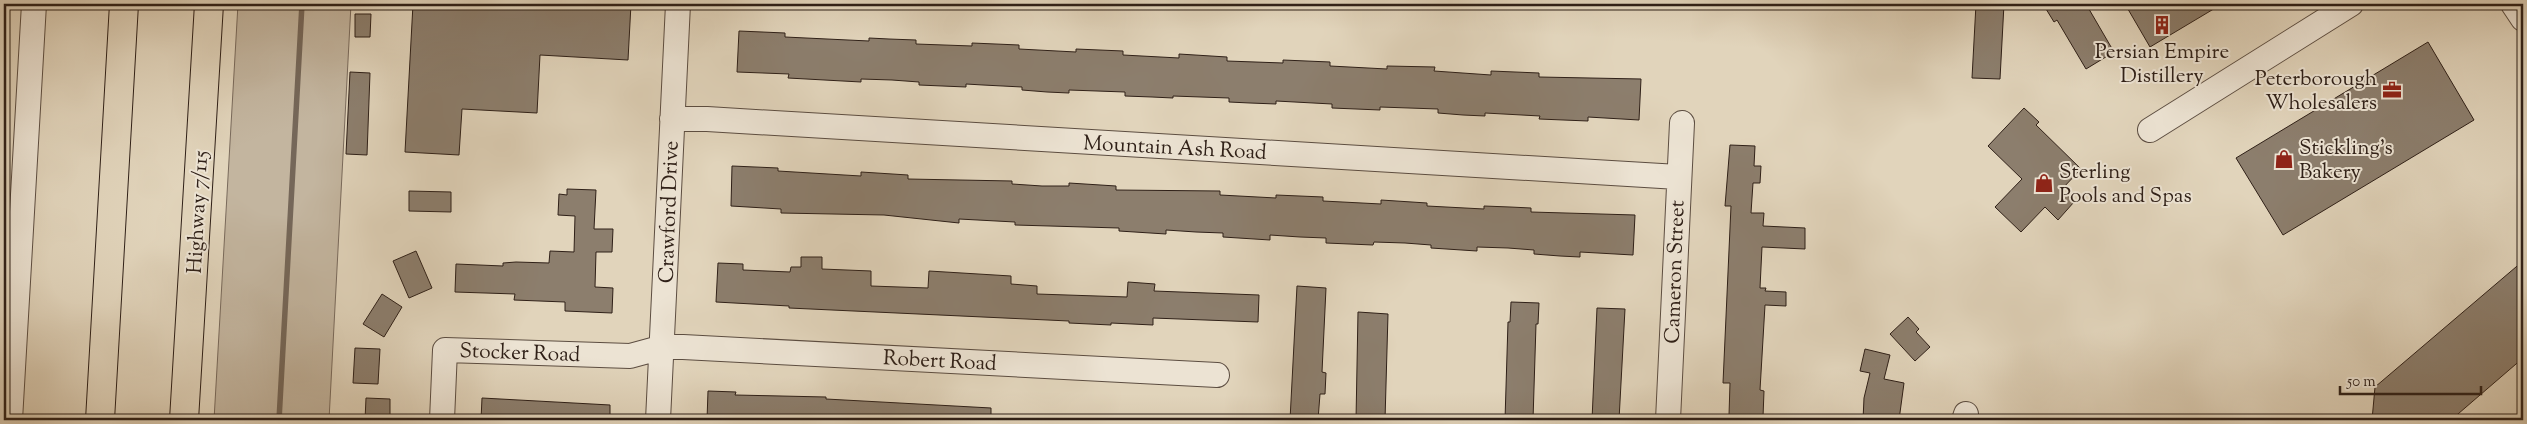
<svg xmlns="http://www.w3.org/2000/svg" width="2527" height="424" font-family="'Sorts Mill Goudy',serif">
<style>
.green{fill:#c3b59f;stroke:#796a5c}
.lines{fill:none;stroke-linecap:round;stroke-linejoin:round}
.stream{stroke:#756759;stroke-width:5.5}
.building{fill:#8c7e6d;stroke:#2f2018}
.minor-casing{stroke:#5c4d41;stroke-width:26}
.highway-casing{stroke:#2f2018;stroke-width:30}
.minor{stroke:#ece3d3;stroke-width:24}
.highway{stroke:#e1d4bb;stroke-width:28}
.labels{text-anchor:middle;stroke-width:4;stroke-linejoin:round;paint-order:stroke}
.poi-label{font-size:21px;fill:#2f2018;stroke:#ece3d3;text-anchor:start}
.street-label{font-size:21px;fill:#2f2018;stroke:#ece3d3}
</style>
<rect width="100%" height="100%" fill="#e1d4bb"/>
<filter id="stains"><feTurbulence type="fractalNoise" baseFrequency=".004" numOctaves="4"/><feColorMatrix values="0 0 0 0 .2 0 0 0 0 .09 0 0 0 0 .02 0 0 0 .5 -.17"/></filter>
<radialGradient id="worn" r=".72"><stop offset=".6" stop-color="#630" stop-opacity="0"/><stop offset="1" stop-color="#630" stop-opacity=".3"/></radialGradient>
<path class="green" d="M238,4h113l-22,416h-115z"/>
<g class="lines">
<path class="stream" d="M279,420l23,-416"/>
</g>
<path class="building" d="M413,4h218l-3,56 -88,-5 -3,58 -75,-4 -3,46 -54,-3z
M1976,4h28l-4,75 -28,-1z
M2043,4h43l28,48 -28,17 -29,-49 -3,2z
M2125,4h97l-72,43z
M355,14h16l-1,23h-15z
M739,31l46,2v4l84,4v-3l20,1 27,1v4l56,2v-3l47,2v4l57,3v-3l47,2v4l56,3v-4l48,3v4l56,2v-3l47,2v4l57,3v-3l48,1 -1,4 57,4v-4l48,2v4l102,2 -2,41 -51,-3v4l-49,-2 1,-3 -55,-3v3l-22,-1 -25,-2v-4l-58,-2v3l-48,-2v-4l-56,-3v3l-26,-1 -21,-1v-4l-56,-2v2l-21,-1 -27,-1v-4l-56,-2v3l-22,-1 -25,-2v-3l-39,-2 -17,-1v3l-47,-2v-3l-27,-2 -31,-1v3l-73,-4 1,-4 -52,-2z
M2428,42l46,78 -191,115 -47,-77z
M350,72l20,1 -3,82 -21,-1z
M2024,108l15,14 -3,3 45,44 -20,21 13,12 -16,18 -13,-13 -24,25 -26,-25 27,-28 -34,-33z
M1730,145l25,1 -1,20h7l-1,17h-7l-2,30h13l-1,13 42,2v21l-43,-2 -2,41h6l-1,3 21,1v14l-21,-1 -5,85 4,1 -1,26 -34,-2 1,-32h-7l8,-177h-6z
M732,166l46,2v3l66,4 17,1v-4l47,3v4l104,2v3l30,2h27v-3l47,3v4l104,1v4l56,3v-3l47,2v4l58,3v-4l46,3v3l57,3v-3l26,1 21,1v4l104,3 -2,40 -53,-3v5l-20,-1 -26,-2v-4l-26,-2 -31,-1v4l-46,-3v-3l-26,-2 -31,-1 -1,3 -47,-2v-5l-26,-1 -30,-2v5l-47,-3v-4l-27,-1 -30,-2v4l-47,-3v-3l-104,-3v-3l-56,-3v4l-75,-8 -103,-2v-4l-50,-3z
M567,189l29,1 -2,39h19l-1,23h-16l-1,35 18,1 -1,25 -47,-2v-9l-51,-2 1,-6 -60,-2 1,-28 47,2v-3l13,-1 33,1 1,-12 24,1 1,-36 -17,-1 1,-21 8,1z
M409,191l42,1v20l-42,-1z
M416,251l16,37 -23,10 -16,-37z
M801,257h21v12l49,2v15l57,2 1,-17 82,5v8l26,2v8l90,3 1,-15 27,2 -1,7 105,4 -1,27 -105,-4v7l-42,-2v2l-42,-2v-2l-280,-13v-2l-73,-4 2,-39 25,1v6l47,2 1,-5h10z
M2523,261v97l-72,62h-79l3,-33z
M1297,286l29,2 -4,84 4,1 -1,21h-5l-2,26h-28z
M382,294l20,13 -18,30 -21,-13z
M1511,302l28,1 -1,21h-2l-3,96h-28l3,-98h2z
M1597,308l28,1 -6,111h-27z
M1358,312l30,2 -3,106h-29z
M1908,317l11,12 -3,3 14,15 -15,14 -25,-27z
M355,348l25,1 -2,35 -25,-1z
M1865,349l25,6 -6,24 20,4 -5,37h-36l1,-22 6,-25 -10,-2z
M708,391l28,1 -1,3 91,2v2l165,9v12h-284z
M366,398l24,1v21h-25z
M482,398l128,7v15h-129z"/>
<g class="lines">
<g class="minor-casing">
<path id="minor" d="M2513,4l10,15
M672,119h35l971,58
M2150,130l201,-126
M10,420l24,-416
M442,420l3,-70 185,6 33,-9h20l534,28
M658,420l20,-416
M1668,420l14,-297
M1964,420l2,-6"/>
</g>
<g class="highway-casing">
<path id="highway" d="M100,420l24,-416
M184,420l25,-416"/>
</g>
<use href="#minor" class="minor"/>
<use href="#highway" class="highway"/>
</g>
<defs>
<g id="building-bare" transform="scale(1.5)"><path d="M-4-6H4V6H1V3H-1V6H-4ZM-2.5-4.3h1.7v1.8h-1.7ZM.8-4.3h1.7v1.8H.8ZM-2.5-1h1.7V.8h-1.7ZM.8-1h1.7V.8H.8Z" fill="#8f2418" stroke="#ece3d3" stroke-width="2.5" paint-order="stroke"/></g>
<g id="office-bare" transform="scale(1.5)"><path d="M-6-3h4V-5.5h4V-3h4V5H-6ZM-1-4.5V-3h2v-1.5ZM-6 0V1H6V0Z" fill="#8f2418" stroke="#ece3d3" stroke-width="2.5" paint-order="stroke"/></g>
<g id="shop-bare" transform="scale(1.5)"><path d="M-5-2.5h2.3a2.7 3.5 0 0 1 5.4 0H5L5.5 6h-11ZM-1.5-2.5h3a1.5 2.3 0 0 0-3 0Z" fill="#8f2418" stroke="#ece3d3" stroke-width="2.5" paint-order="stroke"/></g>
</defs>
<g fill-rule="evenodd">
<use href="#building-bare" x="2162" y="25"/>
<use href="#office-bare" x="2392" y="90"/>
<use href="#shop-bare" x="2284" y="159"/>
<use href="#shop-bare" x="2044" y="183"/>
</g>
<g class="labels">
<g class="poi-label">
<text x="2162" y="58" text-anchor="middle">Persian Empire<tspan x="2162" dy="24">Distillery</tspan></text>
<text x="2377" y="85" text-anchor="end">Peterborough<tspan x="2377" dy="24">Wholesalers</tspan></text>
<text x="2299" y="154">Stickling's<tspan x="2299" dy="24">Bakery</tspan></text>
<text x="2059" y="178">Sterling<tspan x="2059" dy="24">Pools and Spas</tspan></text>
</g>
<g class="street-label">
<text transform="translate(1175 147) rotate(3)" y="7">Mountain Ash Road</text>
<text transform="translate(197 212) rotate(-87)" y="7">Highway 7/115</text>
<text transform="translate(668 212) rotate(-88)" y="7">Crawford Drive</text>
<text transform="translate(1674 272) rotate(-88)" y="7">Cameron Street</text>
<text transform="translate(520 352) rotate(2)" y="7">Stocker Road</text>
<text transform="translate(940 360) rotate(3)" y="7">Robert Road</text>
</g>
</g>
<rect width="2527" height="424" fill="none" stroke="#e1d4bb" stroke-width="20"/>
<rect x="5" y="5" width="2517" height="414" fill="none" stroke="#2f2018" stroke-width="2.5"/>
<rect x="10" y="10" width="2507" height="404" fill="none" stroke="#2f2018"/>
<path d="M2340 386v8h141v-8" fill="none" stroke="#2f2018" stroke-width="2.5"/>
<text x="2347" y="386" font-size="15" fill="#2f2018" stroke="#ece3d3" stroke-width="4" paint-order="stroke">50 m</text>
<rect width="100%" height="100%" filter="url(#stains)"/>
<rect width="100%" height="100%" fill="url(#worn)"/>
</svg>
